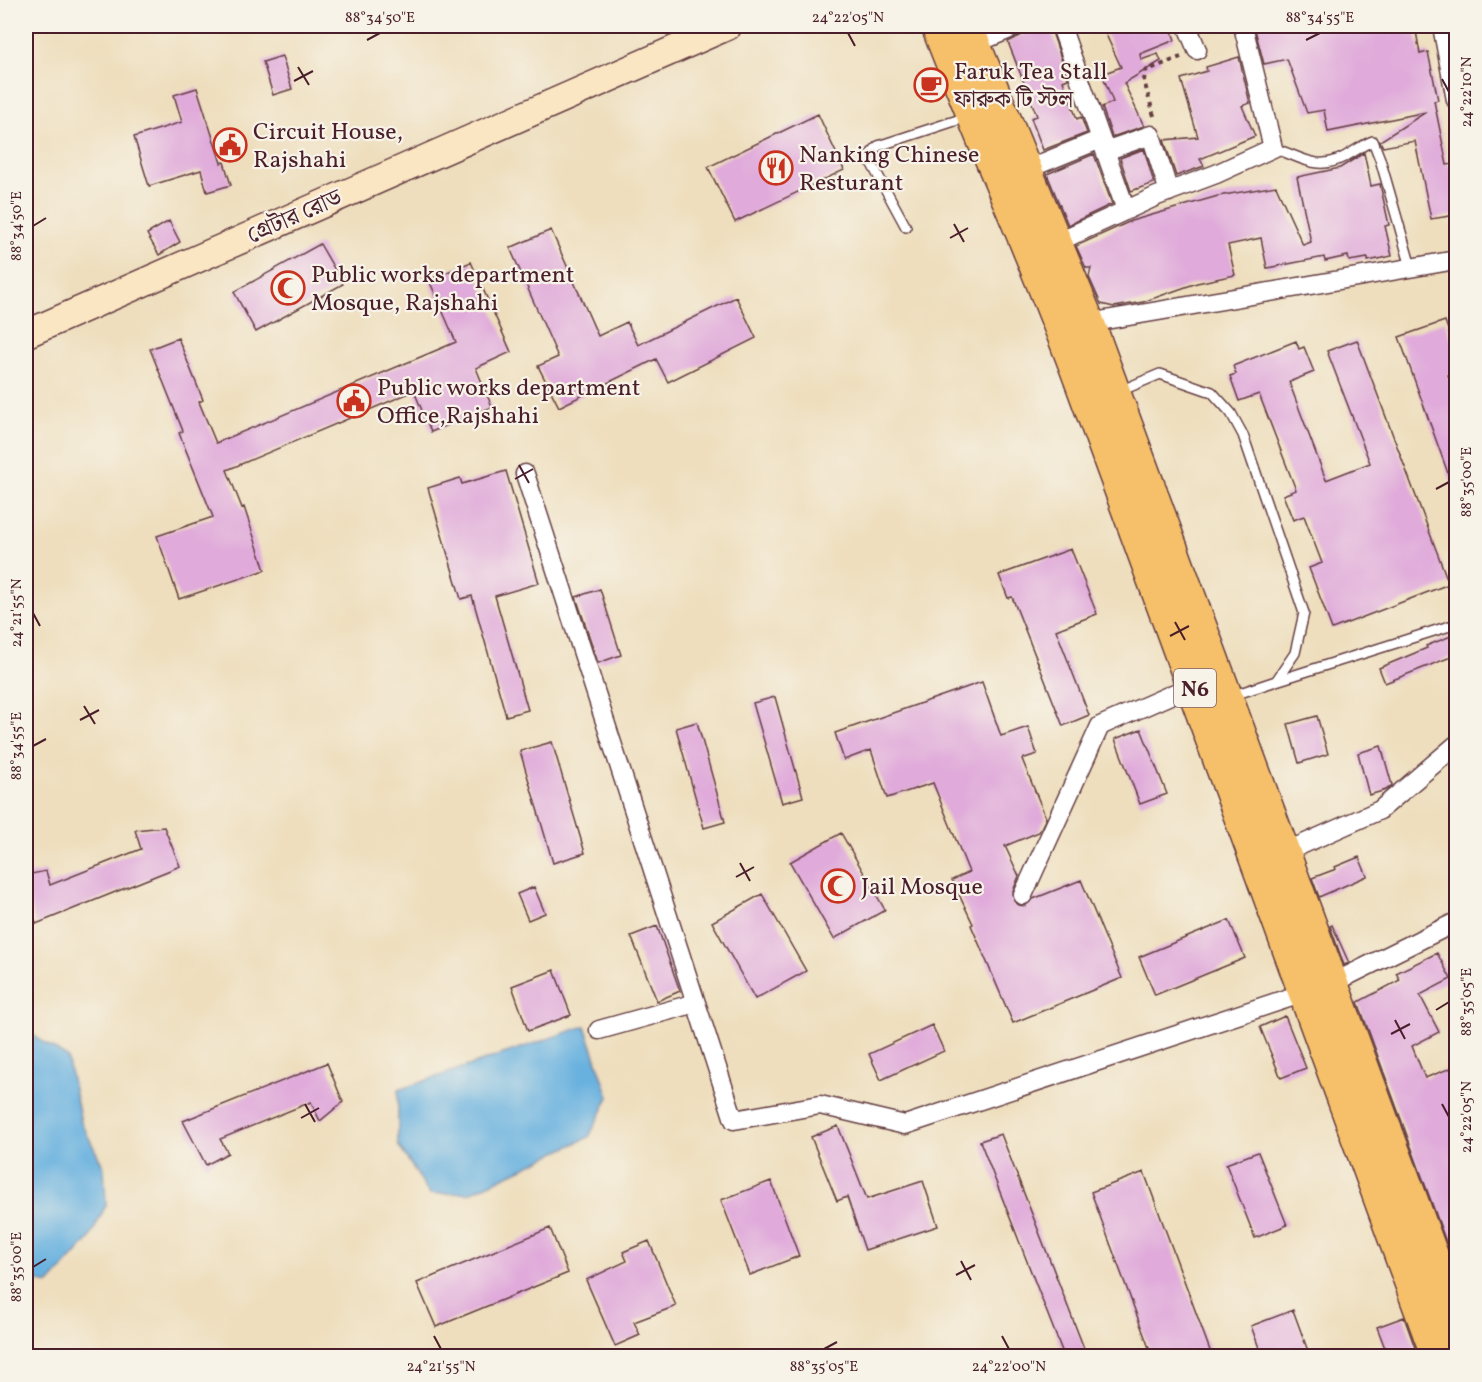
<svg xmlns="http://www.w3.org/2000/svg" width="1482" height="1382" font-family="Vollkorn,'Noto Serif Bengali',serif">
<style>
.water{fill:#67b1df;stroke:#586885;stroke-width:1.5}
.building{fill:#e0aada}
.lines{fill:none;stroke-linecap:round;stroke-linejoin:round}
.lane-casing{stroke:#633c41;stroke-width:12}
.street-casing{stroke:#633c41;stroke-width:21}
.secondary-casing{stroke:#633c41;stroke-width:30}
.highway-casing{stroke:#633c41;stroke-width:36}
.path{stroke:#633c41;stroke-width:4;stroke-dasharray:4.5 4.5;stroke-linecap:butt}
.lane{stroke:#fff;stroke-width:9}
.street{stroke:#fff;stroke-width:18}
.secondary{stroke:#fbe6c4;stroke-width:27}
.highway{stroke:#f6c06b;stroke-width:33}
.ticks{fill:none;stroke:#4a1f2b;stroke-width:2}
.labels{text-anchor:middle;stroke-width:4.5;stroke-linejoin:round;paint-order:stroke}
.shield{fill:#f7f3e8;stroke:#7e5f64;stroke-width:1.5}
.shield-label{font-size:22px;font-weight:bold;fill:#4a1f2b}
.poi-label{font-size:24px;fill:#4a1f2b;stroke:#f7f3e8;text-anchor:start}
.street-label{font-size:24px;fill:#4a1f2b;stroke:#f7f3e8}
.neatline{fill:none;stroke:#4a1f2b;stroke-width:2}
.ticks-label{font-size:15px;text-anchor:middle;fill:#4a1f2b}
</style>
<rect width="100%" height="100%" fill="#f7f3e8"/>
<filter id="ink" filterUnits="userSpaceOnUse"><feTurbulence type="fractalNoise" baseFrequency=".0167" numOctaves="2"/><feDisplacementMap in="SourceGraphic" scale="12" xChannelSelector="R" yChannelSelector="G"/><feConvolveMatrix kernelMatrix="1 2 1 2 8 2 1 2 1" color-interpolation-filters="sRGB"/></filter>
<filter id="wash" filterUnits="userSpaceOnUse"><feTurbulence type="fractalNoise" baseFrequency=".008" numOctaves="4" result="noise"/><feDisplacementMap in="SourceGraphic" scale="24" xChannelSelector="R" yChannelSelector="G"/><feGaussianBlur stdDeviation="1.35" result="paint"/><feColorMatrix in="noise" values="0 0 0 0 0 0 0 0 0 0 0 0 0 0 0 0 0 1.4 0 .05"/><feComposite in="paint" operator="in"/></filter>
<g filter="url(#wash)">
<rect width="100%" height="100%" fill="#eedebd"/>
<path class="water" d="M585,1026l24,71 -20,40 -119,56 -40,1 -32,-49v-55z
M26,1031l41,26 14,65 23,46 2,37 -16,33 -41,46 -23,-5z"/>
<g id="blocks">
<path class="building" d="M1028,26h22l18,53 -5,2 14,38 4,-2 6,16 -44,17 -12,-32 6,-2 -29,-74 18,-9z
M1102,26h68l5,14 -35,14 1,6 17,-6 3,7 -37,22 20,43 -32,11 -10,-30 11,-5 -11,-28 19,-7z
M1254,26h58l1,4 20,-4h72l1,7 10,-2 4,23 8,-2 10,48 -4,1 13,64 7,-1 2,15v36l-25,4 -16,-78 -32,6 -3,-6 46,-29 -98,20 -4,-22 -17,3 -20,-54 -23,5z
M282,56l10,33 -19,6 -10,-33z
M1239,57l11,46 -8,3 13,30 -55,23 4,7 -28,10 -12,-36 34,-3 -17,-58 26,-8 -1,-4z
M197,88l24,75 3,-1 7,23 -24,7 -6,-22 -52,16 -15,-49 48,-15 -8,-27z
M818,114l26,56 -109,52 -27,-55z
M1144,149l10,34 -23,8 -11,-33z
M1364,153l7,33 9,-2 9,41 -4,1 7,30 -24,5v-3l-19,3 -1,-5 -23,5 -1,-4 -57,11 -6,-30 -33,7 7,30 -38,8 -54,19 -29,5 -13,-3 -12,-27 2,-9h-5l-10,-22 55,-25 87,-25 58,-10 27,59 8,-3 -14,-65 43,-9z
M1094,154l18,50 -44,21 -21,-51z
M169,221l11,21 -21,13 -12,-21z
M551,230l47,106 29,-14 11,23 98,-48 20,41 -88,44 -12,-23 -97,48 -21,-41 20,-9 -48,-109z
M320,244l23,40 -87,48 -22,-40z
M471,262l40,90 -35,16 16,39 -61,25 -17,-41 -187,79 15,38 2,-1 21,63 -86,29 -22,-63 56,-19 -34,-84 4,-2 -33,-82 28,-11 25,62 -4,2 17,41 240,-101 -27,-62z
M1445,321l11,31v20l-8,3 8,24v90l-2,1 -55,-153z
M1357,340l92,244 -117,45 -23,-61 13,-5 -18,-47 -11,4 -10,-25 13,-5 -37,-96 -20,7 -9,-25 6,-2 -3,-8 63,-25 3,8 5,-2 10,25 -25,10 37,98 44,-17 -43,-112z
M506,471l33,112 -44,13 33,114 -22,6 -34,-120 -11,3 -33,-111 32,-10 2,6z
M1071,549l26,65 -41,16 33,85 -26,11 -51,-129 -4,1 -9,-23z
M600,589l21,66 -23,8 -22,-66z
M1456,634v21l-71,28 -6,-15 48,-20 -1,-2z
M982,682l19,54 27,-9 9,27 -15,5 24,59 -7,14 -34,14 14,30 -6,15 1,10 5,4 6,1 8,-7 48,-19 41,98 -109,45 -42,-98 2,-1 -21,-44 17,-8 -36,-89 -46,15 -16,-48 -27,10 -9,-27z
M775,697l28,100 -21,6 -29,-100z
M1317,716l11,38 -29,9 -11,-39z
M697,722l28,100 -21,6 -28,-100z
M1141,729l26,65 -27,10 -25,-65z
M552,742l33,111 -32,10 -33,-112z
M1381,746l11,39 -6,5 -17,5 -11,-42z
M164,827l16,39 -144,58 -10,-35v-14l20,-4 4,14 91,-36 -6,-19z
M841,833l44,77 -51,29 -44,-77z
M1359,857l8,19 -48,21 -7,-19 24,-9 -1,-2z
M534,887l11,26 -17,7 -11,-26z
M762,894l44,77 -51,28 -43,-77z
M1229,920l16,38 -90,37 -16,-38z
M1332,925l17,38 -5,2 -14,-39z
M657,926l23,65 -23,10 -26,-65z
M1437,953l14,26 -31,16 19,37 -27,14 13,32 31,-12v203l-98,-267 42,-22 -4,-7z
M554,970l17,45 -43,16 -16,-45z
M1285,1016l21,52 -25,10 -21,-51z
M932,1025l12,26 -63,29 -12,-26z
M327,1063l16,39 -23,19 -9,-19 -91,37 8,14 -22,12 -23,-44z
M838,1126l29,73 56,-18 15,45 -73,24 -18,-53 -10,4 -26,-64z
M1001,1134l86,222h-23l-84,-215z
M1258,1152l29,73 -32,13 -29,-74z
M1144,1172l68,184h-60l-61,-164z
M771,1181l28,75 -49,19 -29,-75z
M550,1228l18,45 -132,54 -19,-44z
M649,1241l27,65 -42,16 6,13 -25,11 -29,-66 41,-19 -4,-9z
M1293,1310l15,41 -14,5h-32l-11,-30z
M1404,1317l14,39h-30l-11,-29z"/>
</g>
</g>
<g filter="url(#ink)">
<use href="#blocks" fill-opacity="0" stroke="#633c41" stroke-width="1.5"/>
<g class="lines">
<g class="lane-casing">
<path id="lane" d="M1273,148c27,8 43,24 71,9 10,-5 18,-12 29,-16l7,18 31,108
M906,227l-38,-70 10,-11 89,-29
M1120,391l40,-17 52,18 19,21 12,22 61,178 -9,40 -19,28 -45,15
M1276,681l180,-57"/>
</g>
<g class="street-casing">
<path id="street" d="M1061,26l65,184
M1187,26l10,24
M1442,26l14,74
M974,44l43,-18
M1105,151l46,-16 18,57
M1025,170l76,-31
M1055,243l102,-47 59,-22 57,-26 -30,-122
M1081,327l7,-4 368,-63
M525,474l171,529
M1283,853l97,-43 76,-65
M1023,895l77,-169 93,-41
M599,1030l97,-27 38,117 86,-15 85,20 426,-141 125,-62"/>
</g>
<g class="secondary-casing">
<path id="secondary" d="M26,334l702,-308"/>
</g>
<g class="highway-casing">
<path id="highway" d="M938,26c46,120 100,237 144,357 121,324 236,649 356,973
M966,26l122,297 368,999"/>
</g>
<path class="path" d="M1154,116l-10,-35 1,-10 36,-14"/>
<use href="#lane" class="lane"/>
<use href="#street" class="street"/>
<use href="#secondary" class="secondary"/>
<use href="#highway" class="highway"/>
</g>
</g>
<path class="ticks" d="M848,33l7,13M367,40l13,-7M1306,40l14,-7M298,67l11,18M1442,79l7,13M294,81l19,-10M954,224l10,18M33,226l13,-8M950,238l18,-10M519,465l10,18M515,479l18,-10M1436,489l13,-7M33,613l7,13M1175,622l10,18M1170,636l19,-10M84,706l11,18M80,720l19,-10M33,746l13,-7M740,863l10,18M736,877l18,-10M1436,1010l13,-8M1395,1020l10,19M1391,1034l19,-10M305,1104l10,18M1442,1104l7,13M301,1118l18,-10M961,1261l10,19M33,1267l13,-8M956,1275l19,-10M434,1336l7,13M1002,1336l7,13M824,1349l13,-7"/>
<defs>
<g id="cafe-ring" transform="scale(1.725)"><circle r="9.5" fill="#f7f3e8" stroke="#c8321e" stroke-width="1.5"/><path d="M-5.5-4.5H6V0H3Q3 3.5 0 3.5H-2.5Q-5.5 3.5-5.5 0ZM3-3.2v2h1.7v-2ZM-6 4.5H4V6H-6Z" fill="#c8321e"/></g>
<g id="civic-ring" transform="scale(1.725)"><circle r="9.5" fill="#f7f3e8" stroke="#c8321e" stroke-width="1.5"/><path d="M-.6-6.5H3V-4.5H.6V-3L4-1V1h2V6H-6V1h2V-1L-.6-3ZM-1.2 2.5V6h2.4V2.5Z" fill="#c8321e"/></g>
<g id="restaurant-ring" transform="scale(1.725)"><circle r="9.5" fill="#f7f3e8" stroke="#c8321e" stroke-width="1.5"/><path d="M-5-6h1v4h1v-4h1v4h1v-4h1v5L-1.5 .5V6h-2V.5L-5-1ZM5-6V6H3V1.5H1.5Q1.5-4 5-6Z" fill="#c8321e"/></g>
<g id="mosque-ring" transform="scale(1.725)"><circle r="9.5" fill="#f7f3e8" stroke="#c8321e" stroke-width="1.5"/><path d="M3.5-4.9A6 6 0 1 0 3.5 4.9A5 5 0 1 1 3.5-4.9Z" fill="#c8321e"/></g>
</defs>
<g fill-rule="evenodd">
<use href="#cafe-ring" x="931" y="85"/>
<use href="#civic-ring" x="230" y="145"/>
<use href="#restaurant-ring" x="776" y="168"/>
<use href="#mosque-ring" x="288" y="288"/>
<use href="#civic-ring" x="354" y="401"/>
<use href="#mosque-ring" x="838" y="886"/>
</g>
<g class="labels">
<rect class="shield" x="1174" y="669" width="42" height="38" rx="4.5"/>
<g class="shield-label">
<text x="1195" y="696">N6</text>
</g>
<g class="poi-label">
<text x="954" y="79">Faruk Tea Stall<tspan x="954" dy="28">ফারুক টি স্টল</tspan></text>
<text x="253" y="139">Circuit House,<tspan x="253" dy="28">Rajshahi</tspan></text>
<text x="799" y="162">Nanking Chinese<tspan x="799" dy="28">Resturant</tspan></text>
<text x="311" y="282">Public works department<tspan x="311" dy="28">Mosque, Rajshahi</tspan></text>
<text x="377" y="395">Public works department<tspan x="377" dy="28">Office,Rajshahi</tspan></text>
<text x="861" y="894">Jail Mosque</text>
</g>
<g class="street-label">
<text transform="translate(294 216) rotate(-24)" y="8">গ্রেটার রোড</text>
</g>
</g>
<rect width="1482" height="1382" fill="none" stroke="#f7f3e8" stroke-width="66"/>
<rect x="33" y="33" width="1416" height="1316" class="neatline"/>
<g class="ticks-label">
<text x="380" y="22">88°34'50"E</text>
<text x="848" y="22">24°22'05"N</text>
<text x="1320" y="22">88°34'55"E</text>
<text transform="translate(1466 92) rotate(-90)" y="5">24°22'10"N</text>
<text transform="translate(16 226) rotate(-90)" y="5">88°34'50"E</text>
<text transform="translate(1466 482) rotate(-90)" y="5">88°35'00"E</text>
<text transform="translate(16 613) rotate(-90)" y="5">24°21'55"N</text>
<text transform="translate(16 746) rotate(-90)" y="5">88°34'55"E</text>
<text transform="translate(1466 1002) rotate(-90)" y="5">88°35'05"E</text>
<text transform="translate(1466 1117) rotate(-90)" y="5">24°22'05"N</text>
<text transform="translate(16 1267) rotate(-90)" y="5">88°35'00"E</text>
<text x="441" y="1371">24°21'55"N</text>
<text x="824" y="1371">88°35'05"E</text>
<text x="1009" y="1371">24°22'00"N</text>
</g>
</svg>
